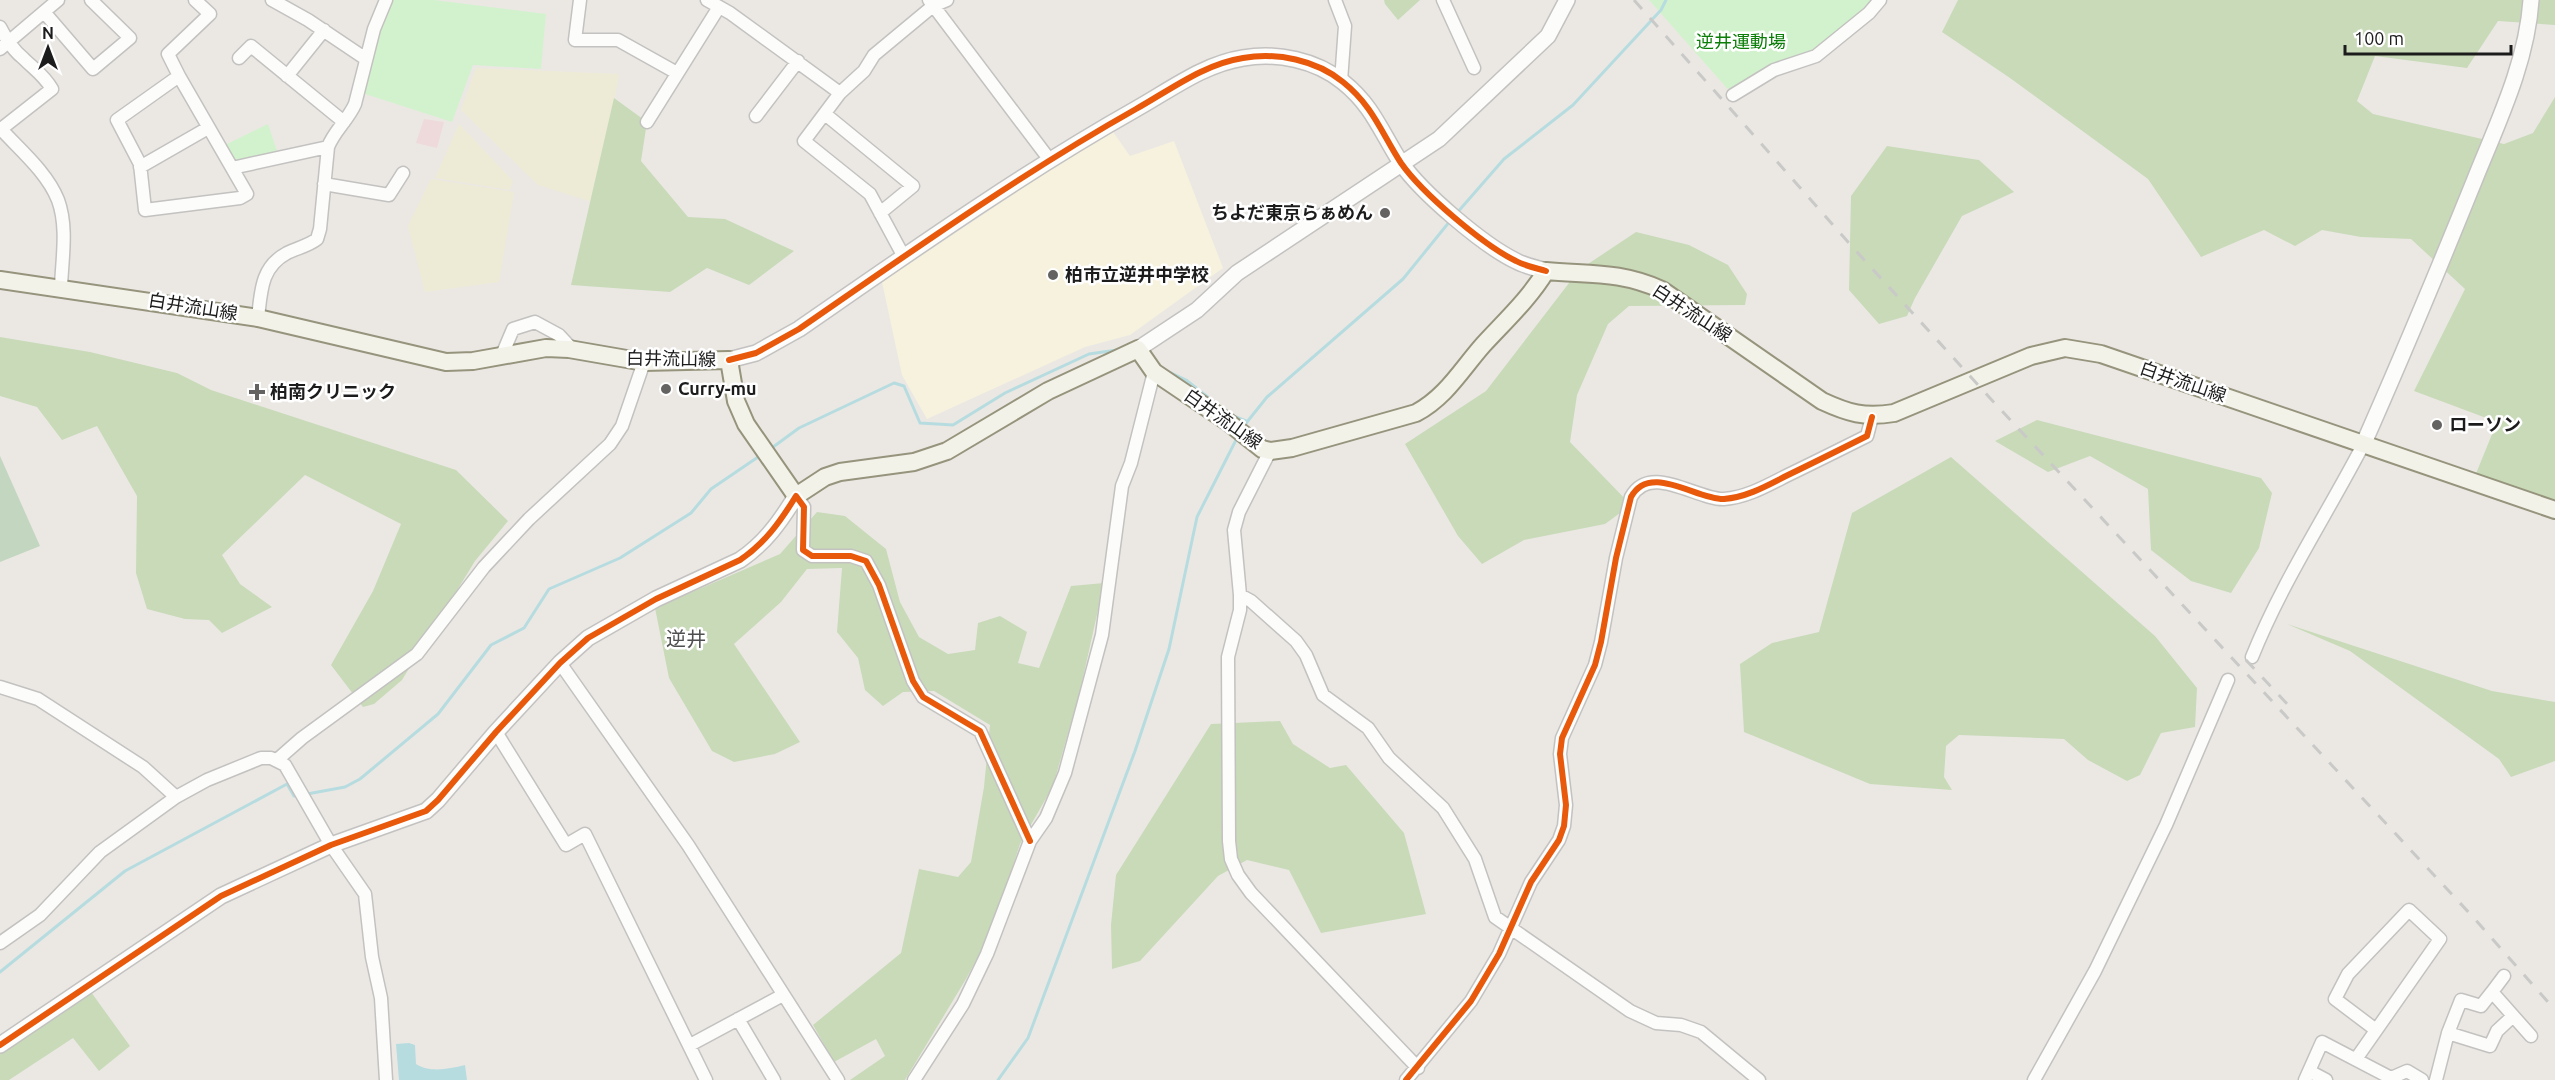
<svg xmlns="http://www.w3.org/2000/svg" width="2555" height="1080" font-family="Ubuntu,'Noto Sans JP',sans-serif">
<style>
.commercial{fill:#eedada}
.education{fill:#f6f2de}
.farmland{fill:#edebd6}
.forest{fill:#c8dab8}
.cemetery{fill:#c3d6c0}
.park{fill:#d2f2cd}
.water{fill:#b6dce0}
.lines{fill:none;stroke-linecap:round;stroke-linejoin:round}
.stream{stroke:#b6dce0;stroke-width:3}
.minor-casing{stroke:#c3c2c0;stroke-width:15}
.tertiary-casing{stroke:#c3c2c0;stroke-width:18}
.secondary-casing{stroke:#96947c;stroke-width:20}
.minor{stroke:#fcfcfb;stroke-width:12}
.tertiary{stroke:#fcfcfb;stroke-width:15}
.secondary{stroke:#f3f2e9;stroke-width:16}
.rail{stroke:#c9c9c8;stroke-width:3;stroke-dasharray:12 12;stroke-linecap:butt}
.cycleway-casing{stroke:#fff;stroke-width:10}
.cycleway{stroke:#e8590c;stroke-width:6}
.poi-dot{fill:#646362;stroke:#fff;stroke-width:2}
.labels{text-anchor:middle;stroke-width:5;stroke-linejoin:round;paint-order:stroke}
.park-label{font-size:18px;fill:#0a7e07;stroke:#fff}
.poi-label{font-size:18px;font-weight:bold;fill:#1c1c1c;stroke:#fff;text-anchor:start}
.street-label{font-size:18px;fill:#1c1c1c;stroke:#fff}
.neighbourhood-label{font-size:20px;fill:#4f4f4f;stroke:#fff}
</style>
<rect width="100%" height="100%" fill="#ebe8e4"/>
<path class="commercial" d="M424,119l20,3 -7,26 -21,-5z"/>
<path class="education" d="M1111,129l19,27 44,-15 49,127 -93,67 -45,12 -158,72 -25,-44 -20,-93z"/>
<path class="farmland" d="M476,68l143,6 -24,129 -57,-18 -77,-75z
M459,124l54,57 -3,9 -75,-12z
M431,179l83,13 -15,90 -74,10 -17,-66z"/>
<path class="forest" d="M1384,0h36l-22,20 -13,-16z
M1958,0h597v25l-57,-4 -31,47 -92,-12 -18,45 16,13 131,30 29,-11 22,-36v407l-80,-28 22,-54 -83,-31 51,-102 -54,-50 -50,-2 -39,-7 -27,16 -31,-16 -63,27 -53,-78 -138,-101 -68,-46z
M614,98l33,24 -6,39 47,56 37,2 69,32 -45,34 -42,-17 -37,24 -99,-7z
M1887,146l92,14 35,32 -52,24 -47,82 -8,18 -28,8 -30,-34 2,-94z
M1636,232l53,13 39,20 19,29 -2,11 -116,1 -21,18 -31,71 -7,47 61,63 -26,19 -81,16 -42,24 -24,-28 -53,-92 81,-53 93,-121z
M0,337l90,15 87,21 34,17 245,80 52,51 -33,40 -73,119 -28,24 -11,3 -32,-42 42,-74 28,-67 -96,-49 -83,80 18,29 32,23 -50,26 -13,-13 -24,-1 -38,-10 -11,-36 1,-77 -40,-70 -35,14 -25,-33 -37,-11z
M2037,420l224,58 11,15 -13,55 -28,45 -40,-12 -40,-31 -3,-61 -58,-33 -42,16 -53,-31z
M1951,457l204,179 42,52 -2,39 -34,6 -21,42 -13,6 -39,-21 -24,-21 -105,-4 -13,11 -2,31 8,13 -82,-6 -126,-52 -4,-68 32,-21 47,-11 33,-119z
M817,512l28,4 41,33 14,53 19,35 29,17 27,-4 3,-27 22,-7 27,16 -9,31 21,5 32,-82 33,-3 -24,108 -27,95 -33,58 -27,84 -27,51 -61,101h-55l35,-24 -9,-17 -42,23 -21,-37 88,-72 18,-84 39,8 13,-15 13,-75 6,-62 -56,-34 -31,1 -20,14 -18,-16 -7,-32 -21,-26 5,-64 -35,1 -26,33 -47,42 66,98 -25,12 -41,8 -22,-11 -43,-73 -14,-70 125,-54z
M2287,624l205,67 63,11v59l-44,16 -12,-18 -149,-108z
M1280,721l13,23 37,24 16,-3 58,68 22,81 -105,19 -32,-63 -42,-10 -29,16 -78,85 -28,8 -1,-44 5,-50 95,-151z
M91,992l39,54 -31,25 -26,-33 -64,42h-9v-27l41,-31z"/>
<path class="cemetery" d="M0,456l40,90 -40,16z"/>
<path class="park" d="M389,0h45l112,14 -5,55 -68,-4 -21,57 -90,-29 15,-64z
M1649,0h231l-64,56 -83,39z
M268,124l9,27 -41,10 -5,-2 -8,-13z"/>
<path class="water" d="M409,1043l6,2 1,19c14,9 32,5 49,1l2,15h-68l-3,-36z"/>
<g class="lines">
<path class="stream" d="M1456,214l48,-55 69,-54 88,-95 5,-10
M1167,371l19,9 37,29
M1231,415l15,6
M1243,427l24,-30 136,-118 47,-58
M769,450l30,-22 95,-45 10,3 16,37 33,2 52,-32 84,-39 28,-4
M307,794l38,-7 15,-8 78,-65 53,-69 33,-17 25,-39 71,-31 71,-45 20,-24 50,-34
M0,972l125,-101 162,-87 7,12 3,-1
M998,1080l30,-42 107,-287 34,-102 28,-132 40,-79"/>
<g class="minor-casing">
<path id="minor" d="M272,0l36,20 58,39
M580,0l-5,40h43l59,33
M707,0l23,13 110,80
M929,0l120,159
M1335,0l10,26 -4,55
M1443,0l31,68
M44,12l49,57 37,-31 -39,-38
M0,27c6,12 13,23 23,31 11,11 21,17 29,31l-51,40
M0,49l58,-49
M239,58l12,-12 93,76
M179,76l68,118 -7,4 -95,12 -5,-46 -23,-44z
M179,76l-11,-22 42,-40 -15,-14
M287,76l37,-46
M1733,95l41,-25 42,-14 53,-43 11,-13
M825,114l88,72 -33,27
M756,116l42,-55
M647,122l72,-115
M0,128c19,21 47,44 58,72 10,27 4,59 3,87
M140,167l68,-39
M232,168l96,-21
M324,184l65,11 14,-22
M904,257l-34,-63 -66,-53 36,-48 24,-22 10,-16 59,-49 14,-6
M258,318c3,-27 3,-51 29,-65 10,-5 21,-7 30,-14l3,-10 8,-82c6,-16 20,-27 27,-43l19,-75 12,-29
M502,355l11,-26 22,-7 24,13 13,14
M1270,451l-31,61 -5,18 6,65 11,6 45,40 10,14 17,40 45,33 21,30 54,50 32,51 20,58 135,94 26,12 25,2 20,7 58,48
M796,496l8,11 -1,43 9,6h39l15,5 13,24 34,96 10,16 57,34 50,110
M1240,595v15l-12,47 1,184 2,18 7,16 13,18 167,175
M2252,657c30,-75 74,-141 111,-212
M560,663l128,182 150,235
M0,687l38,12 105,68 33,30
M496,732l70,113 19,-11 121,246
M277,760l25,-22 115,-84 67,-87 45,-48 81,-75 12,-18 22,-64
M0,943l40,-28 60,-63 76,-55 31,-17 54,-22h10l14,7 46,80 34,49 7,63 9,41 5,82
M2492,992l12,-16
M738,1019l36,61
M2448,1033l42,13 7,-15 16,-15
M690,1045l93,-50
M2356,1059l84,-120 -31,-29 -61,64 -13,25 41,31
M2309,1071l17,9
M914,1080l49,-76 24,-50 43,-113 16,-23 19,-45 37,-138 20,-149 9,-23 23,-91
M1406,1080l65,-79 28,-47 32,-72 28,-42 5,-14 2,-21 -6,-51 2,-16 33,-73 6,-23 15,-84 15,-61c19,-35 66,3 93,2 24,-2 44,-14 64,-24 27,-13 53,-26 79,-39l5,-19
M2034,1080l61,-109 71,-146 62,-145
M2305,1080l17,-38 69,36 16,-7 15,9
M2436,1080l12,-47 13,-33 20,6 11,-14 39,44"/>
</g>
<g class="tertiary-casing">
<path id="tertiary" d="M1138,349l59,-39 40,-37 202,-134 109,-103 19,-36
M729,360l27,-7 43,-24c110,-76 220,-154 337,-220 34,-19 68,-45 107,-51 34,-6 73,2 100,24 30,24 38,50 58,81 21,30 82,82 115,98 9,5 20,7 30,10
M2363,445c39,-88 76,-177 112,-266 23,-57 52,-117 56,-179
M0,1045l221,-149 110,-51 95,-34 12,-11 58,-68 64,-69 28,-25 68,-39 84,-39c25,-17 40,-38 56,-64"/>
</g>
<g class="secondary-casing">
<path id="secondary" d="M0,280l258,38 188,44 27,-1 73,-13 23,1 75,13 85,-2 7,41 10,23 50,72 29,-19 15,-5 74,-10 33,-11 101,-60 90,-42 16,23 74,50 34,27 8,2 22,-3 124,-35c30,-16 45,-43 67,-68 22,-24 46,-46 63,-74 44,4 74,0 116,19l160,111c26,12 42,17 72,12l137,-57 34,-8 36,6 454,156"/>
</g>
<use href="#minor" class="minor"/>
<use href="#tertiary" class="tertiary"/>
<use href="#secondary" class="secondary"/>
<path class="rail" d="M1634,0l223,252 132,145 484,520 82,93
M2246,660l43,46"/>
<g class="cycleway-casing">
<path id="cycleway" d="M729,360l27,-7 43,-24c110,-76 220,-154 337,-220 34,-19 68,-45 107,-51 34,-6 73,2 100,24 30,24 38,50 58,81 21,30 82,82 115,98 9,5 20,7 30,10
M0,1045l221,-149 110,-51 95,-34 12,-11 58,-68 64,-69 28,-25 68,-39 84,-39c25,-17 40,-38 56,-64l8,11 -1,43 9,6h39l15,5 13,24 34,96 10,16 57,34 50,110
M1406,1080l65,-79 28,-47 32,-72 28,-42 5,-14 2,-21 -6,-51 2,-16 33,-73 6,-23 15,-84 15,-61c19,-35 66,3 93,2 24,-2 44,-14 64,-24 27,-13 53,-26 79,-39l5,-19"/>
</g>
<use href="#cycleway" class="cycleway"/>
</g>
<g class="poi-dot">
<circle cx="1385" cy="213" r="6"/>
<circle cx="1053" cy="275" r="6"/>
<circle cx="666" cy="389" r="6"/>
<path d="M254 383h6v6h6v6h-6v6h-6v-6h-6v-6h6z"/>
<circle cx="2437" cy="425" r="6"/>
</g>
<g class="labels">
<g class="park-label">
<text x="1741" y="48">逆井運動場</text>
</g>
<g class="poi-label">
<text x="1373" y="219" text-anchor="end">ちよだ東京らぁめん</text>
<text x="1065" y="281">柏市立逆井中学校</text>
<text x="678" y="395">Curry-mu</text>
<text x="270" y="398">柏南クリニック</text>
<text x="2449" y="431">ローソン</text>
</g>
<g class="street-label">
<text transform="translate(193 307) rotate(9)" y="6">白井流山線</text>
<text transform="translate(1692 313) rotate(33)" y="6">白井流山線</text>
<text transform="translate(671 359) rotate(1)" y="6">白井流山線</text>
<text transform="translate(2183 382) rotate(19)" y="6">白井流山線</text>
<text transform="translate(1223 419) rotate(35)" y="6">白井流山線</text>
</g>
<g class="neighbourhood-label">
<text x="686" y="646">逆井</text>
</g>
</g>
<g transform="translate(48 48)" stroke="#ffffff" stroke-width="4.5" paint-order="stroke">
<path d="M0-4.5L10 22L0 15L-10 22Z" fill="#1c1c1c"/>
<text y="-9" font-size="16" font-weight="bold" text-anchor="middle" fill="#1c1c1c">N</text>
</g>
<path d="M2345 45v9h166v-9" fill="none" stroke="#1c1c1c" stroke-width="3"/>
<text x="2354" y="45" font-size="18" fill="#1c1c1c" stroke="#ffffff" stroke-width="4.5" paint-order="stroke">100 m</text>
</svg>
